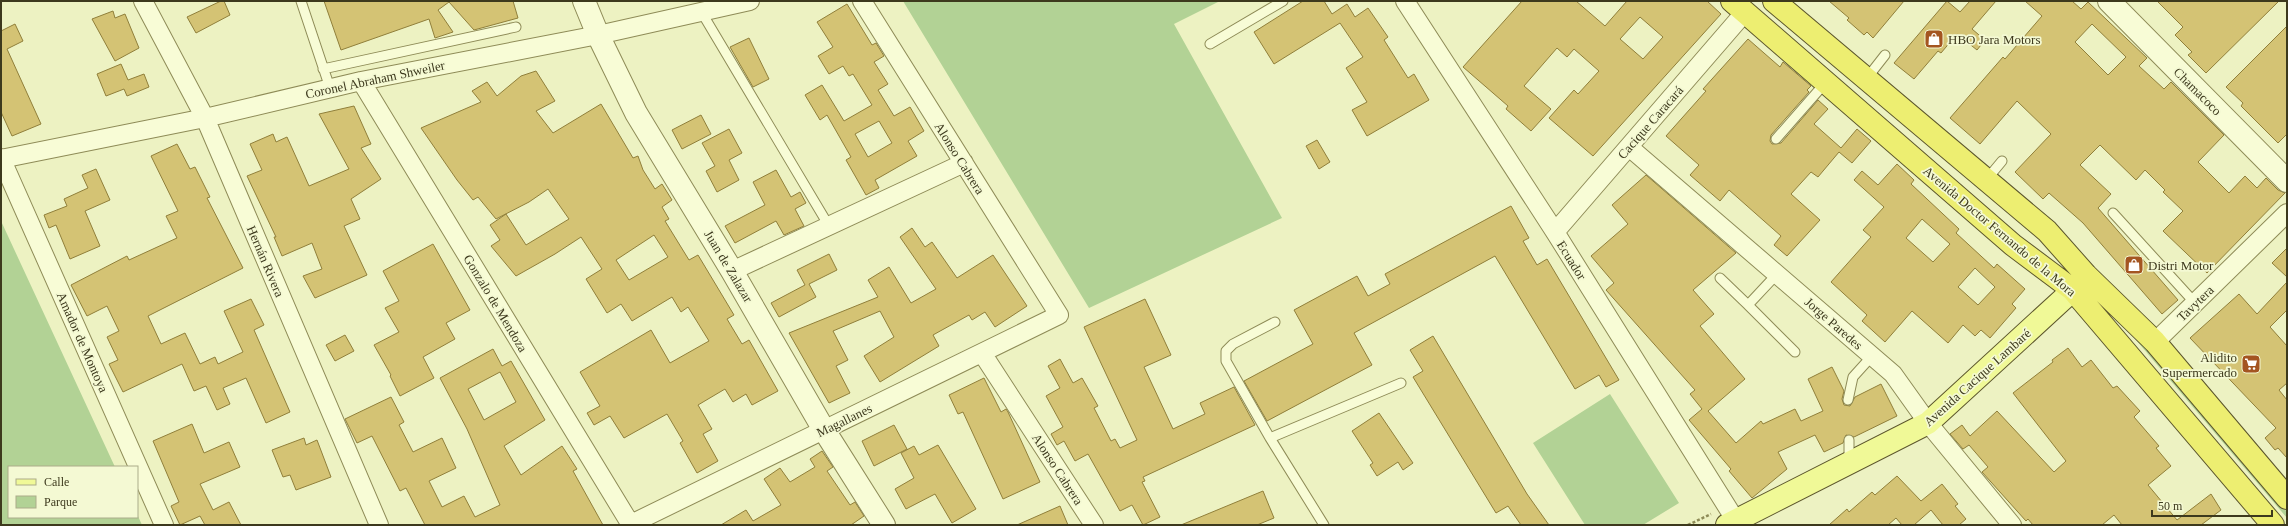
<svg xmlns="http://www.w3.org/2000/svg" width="2288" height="526" font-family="'Times New Roman',serif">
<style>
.green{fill:#b2d295}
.building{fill:#d4c374;stroke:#907f3a;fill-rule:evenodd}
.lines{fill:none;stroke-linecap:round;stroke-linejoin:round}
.service-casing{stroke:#8e8b57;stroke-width:11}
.minor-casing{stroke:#8e8b57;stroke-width:20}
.tertiary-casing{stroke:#8e8b57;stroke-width:24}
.primary-casing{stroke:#5c562c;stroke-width:24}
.trunk-casing{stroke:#5c562c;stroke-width:24}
.path{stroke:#8e8b57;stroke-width:2.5;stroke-dasharray:3 2;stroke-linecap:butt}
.service{stroke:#f8fcd6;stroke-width:9}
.minor{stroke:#f8fcd6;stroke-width:18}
.tertiary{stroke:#f8fcd6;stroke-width:22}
.primary{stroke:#f0f997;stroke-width:22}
.trunk{stroke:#edee71;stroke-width:22}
.labels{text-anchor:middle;stroke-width:3.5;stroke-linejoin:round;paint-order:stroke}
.poi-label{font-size:13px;fill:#3d391d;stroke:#f4f9d3;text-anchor:start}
.street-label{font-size:13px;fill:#3d391d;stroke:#f4f9d3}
</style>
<rect width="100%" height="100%" fill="#edf2c2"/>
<path class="green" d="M903,1h317l-46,23 108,194 -193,90z
M1,221l114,246h-106v50h128v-3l5,11h-141z
M2131,334l23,21 133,157v6z
M1610,394l69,109 -36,22h-58l-52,-82z"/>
<path class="building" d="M221,1h3l6,14 -34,18 -9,-16z
M324,1h189l5,17 -44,12 -25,-28 -11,8 15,22 -18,6 -6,-19 -88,31z
M1303,1h21l8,13 15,-10 8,13 13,-9 20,29 -4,3 24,38 6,-4 15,26 -62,36 -15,-26 15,-8 -21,-34 17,-11 -23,-34 -66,41 -20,-32z
M1522,1h54l29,25 22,-25h80l14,13 -128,142 -44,-38 25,-28 4,4 21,-23 -25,-22 -7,8 -10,-9 -33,38 27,23 -20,22 -25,-22 2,-3 -45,-39zM1640,17l23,20 -20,22 -23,-20z
M1829,1h75l-31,37 -6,-6 -3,3 -17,-15 2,-2z
M1947,1l13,11 10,-11h26l-24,28 13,11 -8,10 -20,-16 -16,19 -3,-2 -24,28 -20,-16z
M2025,1h47l9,8 7,-7 59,56 -8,8 25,23 7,-7 53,53 -26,27 31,31 16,-17 12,12 9,-10 12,12 7,3 -78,80 -44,-42 20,-20 -20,-19 2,-2 -20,-20 -9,10 -36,-35 -20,20 31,29 -13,14 80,92 -16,14 -79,-91 -34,-30 -6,6 -28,-27 36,-38 -34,-33 -37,43 -30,-26 53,-61 2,2 37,-43zM2092,24l34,33 -18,18 -33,-33z
M2157,1h122l-73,72 -18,-18 4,-3 -17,-17 8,-8z
M847,4l25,41 4,-2 8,13 -10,6 14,22 -10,6 16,26 16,-9 14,24 -16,10 9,15 -42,24 4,8 -13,7 -20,-35 5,-3 -24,-42 -7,5 -15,-25 17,-10 22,36 28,-16 -19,-31 -4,2 -6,-10 -14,8 -11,-18 15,-9 -16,-25zM879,121l13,22 -24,14 -13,-23z
M113,11l2,7 10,-4 14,34 -24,13 -23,-42z
M15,24l8,17 -16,8 34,75 -29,12 -11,-24v-81z
M2287,26v108l-9,9 -37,-37 2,-3 -17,-16z
M749,38l20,41 -16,8 -23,-40z
M1748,39l32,28 3,-5 28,24 -4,4 2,2 -38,43 -1,6 2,3 9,-1 37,-43 10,9 -14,15 27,24 16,-19 14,12 -19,22 -13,-11 -21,25 -7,-5 -20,22 29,26 -33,36 -13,-11 7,-9 -52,-46 -9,11 -30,-26 9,-10 -33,-29 40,-45 -3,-2z
M121,64l7,16 16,-6 5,13 -22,9 -3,-7 -18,7 -9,-22z
M536,71l19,30 -19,10 17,22 48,-29 32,54 5,-2 5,14 12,19 7,-5 10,16 -10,7 7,12 -4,2 24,39 9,-5 36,60 -7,4 15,25 7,-4 29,51 -26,14 -6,-11 -13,8 -8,-13 -27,16 14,24 -9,5 15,27 -21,12 -17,-30 3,-2 -16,-27 -43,24 -14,-22 -16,9 -7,-12 13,-7 -20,-34 71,-42 19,33 39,-22 -21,-34 -7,5 -9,-15 -40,24 -11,-17 -14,9 -21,-34 16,-10 -21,-32 -26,17 -39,22 -25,-30 9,-6 -10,-15 16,-11 20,31 43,-26 -21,-30 -19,13 -33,17 -18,-22 -5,3 -16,-20 -36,-52 60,-26 -9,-11 15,-9 10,14 24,-20zM654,235l14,22 -39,23 -13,-20z
M354,106l17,38 -10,4 20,31 -30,20 9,20 -16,7 23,49 -52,23 -12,-22 19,-7 -10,-26 -30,13 -8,-19h2l-29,-61 15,-6 -12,-26 23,-10 3,8 11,-5 22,49 40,-17 -30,-55z
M701,115l10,19 -29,15 -10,-19z
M729,129l13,24 -13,7 10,20 -22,12 -11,-21 9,-5 -13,-23z
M1317,140l13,22 -11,7 -13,-23z
M177,144l13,25 5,-2 15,30 -3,1 36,70 -95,48 13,28 24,-11 15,31 15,-7 3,7 25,-12 -19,-41 27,-12 13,26 -10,5 36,82 -24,11 -20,-45 -23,10 7,16 -13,6 -11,-24 -12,5 -12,-27 -59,28 -14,-28 9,-4 -11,-23 12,-6 -12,-25 -20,10 -16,-31 56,-29 2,4 48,-22 -11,-22 12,-5 -27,-55z
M1897,164l17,16 -3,4 48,45 -3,4 38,35 3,-4 28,25 -13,15 4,4 -26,30 -9,-8 -6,6 -12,-11 -15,18 -36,-32 -27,31 -23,-21 5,-6 -36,-33 40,-45 -8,-7 21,-23 -30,-27 8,-9 16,14zM1922,219l28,25 -17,18 -27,-24zM1975,268l20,19 -17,18 -20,-18z
M96,169l14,31 -25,11 15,35 -30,13 -14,-34 -7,3 -5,-13 23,-9 -3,-7 24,-11 -6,-13z
M776,170l15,27 9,-5 6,11 -11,6 9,17 -20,9 -8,-14 -41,22 -10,-17 40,-21 -12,-23z
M1646,175l90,78 -43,37 21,24 -14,12 45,53 -37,32 28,32 25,-22 2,3 32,-15 6,12 22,-10 -15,-32 24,-12 12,24 -2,8 2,6 6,1 5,-9 26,-13 16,32 -43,21 -8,-2 -3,8 -19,9 -9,-17 -37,17 9,17 -35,29 -23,-27 2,-2 -42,-49 13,-11 -12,-15 5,-4 -89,-100 8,-7 -23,-27 37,-32 -16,-19z
M1511,206l18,32 -6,3 14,24 10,-6 72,121 -13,7 -7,-12 -24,14 -80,-133 -141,77 18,32 -105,56 -23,-40 69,-37 -19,-34 63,-34 11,20 22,-12 -5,-10z
M912,228l13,19 7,-5 25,36 36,-23 34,51 -32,21 -10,-15 -13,8 -3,-5 -36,20 6,11 -59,36 -16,-26 30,-19 -14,-26 -47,20 15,29 -12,6 14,27 -21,10 -40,-70 89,-36 -10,-17 21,-13 22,36 25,-14 -36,-52z
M433,244l37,66 -24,13 9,16 -32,18 11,21 -34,18 -10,-20 1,-1 -17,-30 25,-13 -14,-24 14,-7 -16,-30z
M2287,248v29l-15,-14z
M829,254l8,16 -28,14 7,13 -37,20 -8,-14 34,-18 -8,-15z
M2287,282v28l-17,17 17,19v37l-8,7 8,10v58l-9,-10 -3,2 -10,-12 11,-10 -86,-90 49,-44 18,20z
M1145,299l26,56 -27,12 29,62 32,-15 -5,-11 34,-16 21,38 -112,52 2,4 -3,1 18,35 -17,8 -11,-20 -12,6 -32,-57 -13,7 -11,-20 -7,4 -6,-11 12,-7 -17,-31 14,-8 -12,-22 12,-7 13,24 9,-5 16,28 -4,2 17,33 4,-2 5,9 17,-8 -53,-113z
M345,335l9,16 -19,10 -9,-16z
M1433,336l94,158 22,31h-28l-13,-19 -12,7 -83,-136 10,-6 -13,-21z
M2068,348l14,19 9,-7 22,28 4,-2 23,25 -6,6 25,29 -3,2 15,18 -23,19 29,35 34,-26 10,16 -20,15h-79l-8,-10 -12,10h-69l-5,-6 -2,2 -44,-49 6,-5 -19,-22 -6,4 -13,-15 12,-9 8,11 27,-25 57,61 12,-11 -53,-68 40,-31 -1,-2z
M493,349l9,17 9,-5 34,59 -41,26 17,29 41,-29 15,23 -4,2 30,54h-178l-19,-37 -6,3 -28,-55 -15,7 -12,-24 46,-22 13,25 -5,3 14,27 29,-14 14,30 -27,13 13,26 22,-11 11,21 25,-12 -33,-76 -27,-51zM500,372l16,30 -32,18 -16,-31z
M984,378l17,34 5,-3 2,3 32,70 -37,17 -40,-87 -5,2 -9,-19z
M1379,413l34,50 -10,7 -5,-8 -21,14 -7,-11 3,-2 -21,-32z
M192,424l12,29 25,-11 11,25 -40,17 13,26 16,-8 12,23h-36l-5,-9 -20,9 -9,-19 8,-4 -26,-61z
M894,425l13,24 -33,17 -12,-25z
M304,438l2,7 11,-5 14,37 -35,13 -6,-15 -7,2 -11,-27z
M938,445l38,64 -24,14 -17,-29 -29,15 -11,-20 19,-11 -13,-25 13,-7 5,9z
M822,451l11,16 -6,4 23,34 5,-3 9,14 -13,9h-130l25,-15 7,11 28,-16 -17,-26 16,-11 10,14 25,-15 -5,-8z
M1897,476l24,25 21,-17 16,20 -3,2 11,13 -7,6h-16l-12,-15 -17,15h-12l-6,-7 -8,7h-59l18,-16 2,3 23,-20 3,3z
M1263,491l11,27 -17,7h-76z
M1060,506l8,19h-51z"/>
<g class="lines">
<g class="service-casing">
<path id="service" d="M301,1l29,87
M702,13l127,213
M1210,44l73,-43
M323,69l193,-42
M1867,78l18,-23
M1776,139l50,-57
M1987,179l15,-18
M2113,213l82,90
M1777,274l-29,31 47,47
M1720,278l28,27
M1848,400l5,-23 19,-21
M1270,438l-44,-77v-10l7,-7 42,-22
M1849,440v22
M1324,525l-54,-87 131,-55"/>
</g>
<g class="minor-casing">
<path id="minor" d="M143,1l62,117 174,407
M1405,1l150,231 181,289
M361,81l270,444
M1629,147l264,227 35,49 84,102
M1,158l163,367
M1,159l204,-41 156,-37 237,-46 152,-34
M1555,232l190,-220
M732,271l232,-108
M2155,342l132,-129
M982,353l112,172
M629,525l430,-210 -197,-314"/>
</g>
<g class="tertiary-casing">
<path id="tertiary" d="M584,1l14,34 38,78 96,158 92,159 60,95
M2109,1l178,180"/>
</g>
<g class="primary-casing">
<path id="primary" d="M1727,525l201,-102 145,-133 12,-14"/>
</g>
<g class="trunk-casing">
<path id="trunk" d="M1732,1l281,244 60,45 200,235
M1774,1l273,230 39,44 69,67 132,156"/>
</g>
<path class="path" d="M1688,525l23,-11"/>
<use href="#service" class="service"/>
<use href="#minor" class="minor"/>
<use href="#tertiary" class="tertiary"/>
<use href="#primary" class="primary"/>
<use href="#trunk" class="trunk"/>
</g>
<defs>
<g id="shop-square" transform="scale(1)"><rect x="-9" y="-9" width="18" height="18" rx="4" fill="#a45521" stroke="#f4f9d3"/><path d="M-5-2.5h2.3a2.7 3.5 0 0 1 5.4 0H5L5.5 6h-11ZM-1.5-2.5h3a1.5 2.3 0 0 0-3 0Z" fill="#fff"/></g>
<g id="supermarket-square" transform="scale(1)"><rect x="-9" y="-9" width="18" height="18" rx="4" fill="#a45521" stroke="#f4f9d3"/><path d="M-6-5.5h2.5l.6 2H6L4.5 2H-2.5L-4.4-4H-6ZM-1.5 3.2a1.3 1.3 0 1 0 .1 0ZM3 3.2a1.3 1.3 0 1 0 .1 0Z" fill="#fff"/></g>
</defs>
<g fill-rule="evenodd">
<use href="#shop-square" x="1934" y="39"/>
<use href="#shop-square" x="2134" y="265"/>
<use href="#supermarket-square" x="2251" y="364"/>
</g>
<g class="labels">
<g class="poi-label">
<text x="1948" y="44">HBO Jara Motors</text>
<text x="2148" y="270">Distri Motor</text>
<text x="2237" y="362" text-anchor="end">Alidito<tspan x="2237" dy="15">Supermercado</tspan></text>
</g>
<g class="street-label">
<text transform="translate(375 79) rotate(-12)" y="5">Coronel Abraham Shweiler</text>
<text transform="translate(2198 91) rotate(45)" y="5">Chamacoco</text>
<text transform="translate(1650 122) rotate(-49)" y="5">Cacique Caracará</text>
<text transform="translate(960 158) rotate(58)" y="5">Alonso Cabrera</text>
<text transform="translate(2000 231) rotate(40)" y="5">Avenida Doctor Fernando de la Mora</text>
<text transform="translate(1572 260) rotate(58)" y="5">Ecuador</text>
<text transform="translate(266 261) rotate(67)" y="5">Hernán Rivera</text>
<text transform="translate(729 266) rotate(59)" y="5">Juan de Zalazar</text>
<text transform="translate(496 303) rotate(59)" y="5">Gonzalo de Mendoza</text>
<text transform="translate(2195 303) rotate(-44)" y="5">Tavytera</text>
<text transform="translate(1834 323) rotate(41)" y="5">Jorge Paredes</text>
<text transform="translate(83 342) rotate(66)" y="5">Amador de Montoya</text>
<text transform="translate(1977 377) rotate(-42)" y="5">Avenida Cacique Lambaré</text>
<text transform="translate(844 420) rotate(-26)" y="5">Magallanes</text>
<text transform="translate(1058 469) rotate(57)" y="5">Alonso Cabrera</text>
</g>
</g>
<rect width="2288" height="526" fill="none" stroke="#3d391d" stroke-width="4"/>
<rect x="8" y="466" width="130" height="52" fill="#f4f9d3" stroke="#abac8a"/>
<rect x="16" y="479" width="20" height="6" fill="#f0f997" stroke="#abac8a"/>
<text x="44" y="486" font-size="12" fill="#3d391d">Calle</text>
<rect x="16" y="496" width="20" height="12" fill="#b2d295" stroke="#abac8a"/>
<text x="44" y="506" font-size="12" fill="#3d391d">Parque</text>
<path d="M2152 510v6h120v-6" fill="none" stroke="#3d391d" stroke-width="2"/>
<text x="2158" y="510" font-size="12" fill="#3d391d" stroke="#f4f9d3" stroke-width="3" paint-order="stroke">50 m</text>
</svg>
